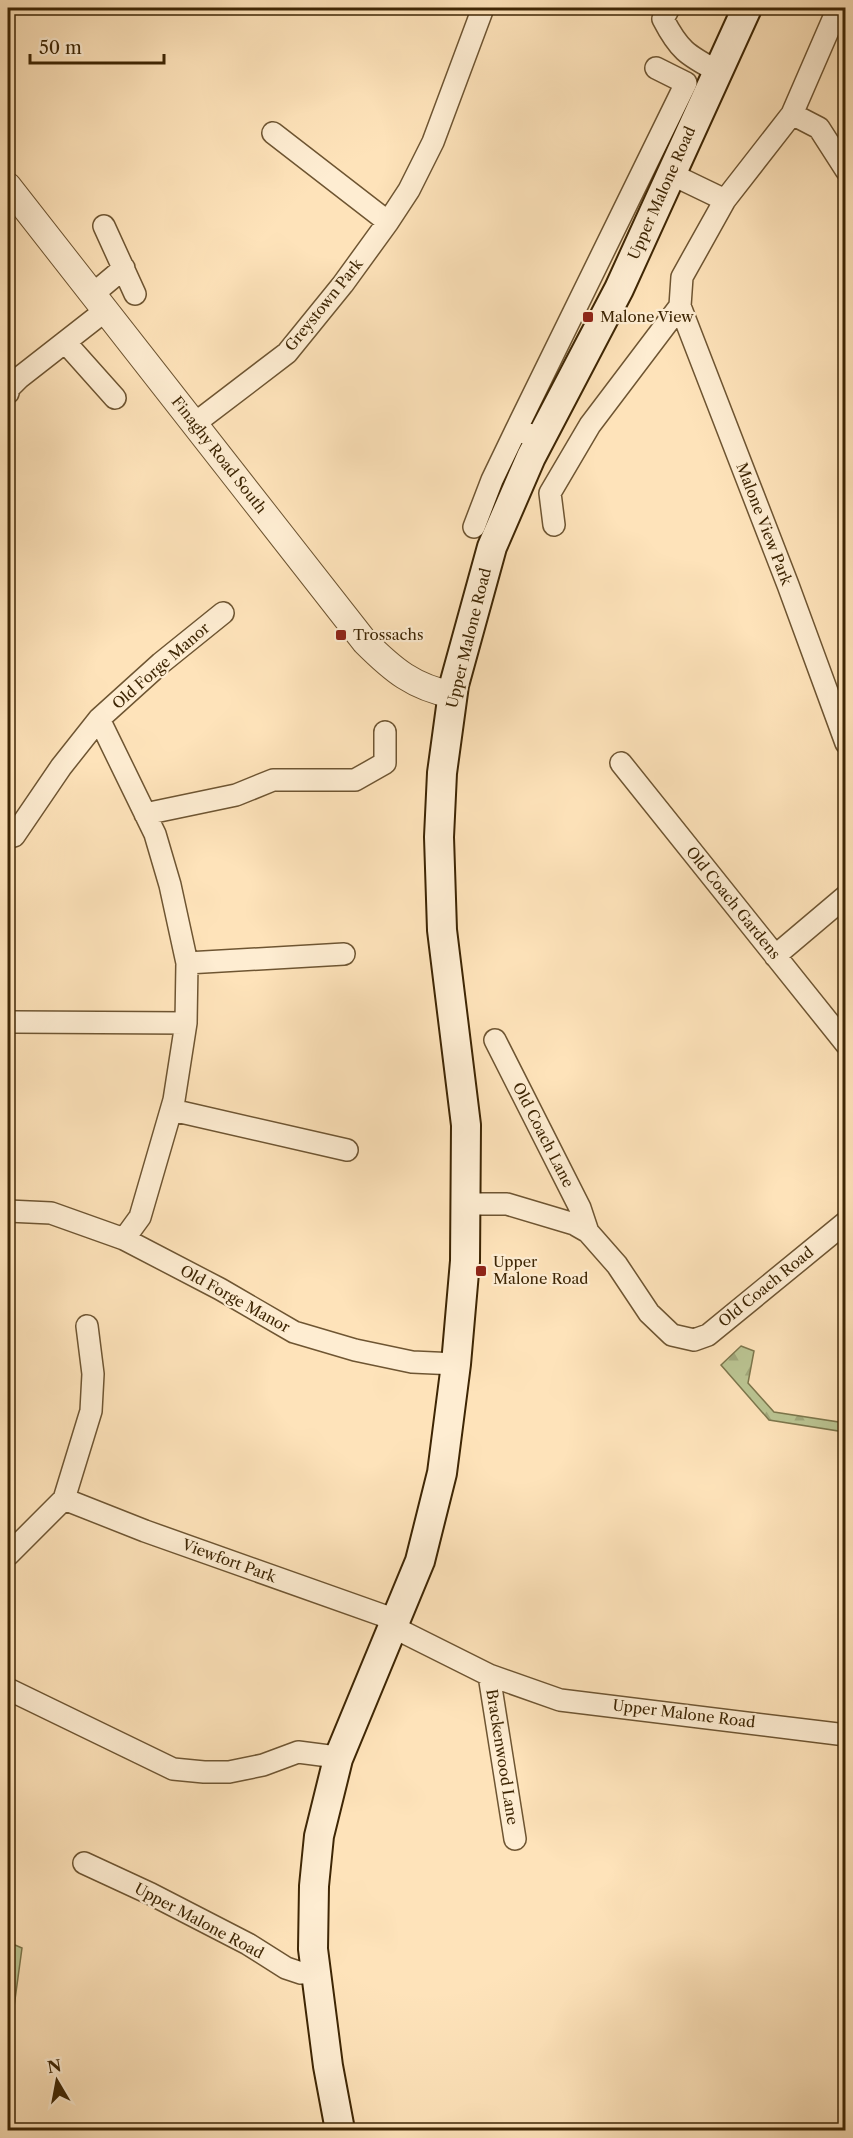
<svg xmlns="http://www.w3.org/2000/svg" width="853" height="2138" font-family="'Libre Caslon Text',serif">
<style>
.grass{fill:url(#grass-tufts);stroke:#7c764c;stroke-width:1.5}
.forest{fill:url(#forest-firs);stroke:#7c764c;stroke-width:1.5}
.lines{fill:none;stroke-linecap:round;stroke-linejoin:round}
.minor-casing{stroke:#6e5532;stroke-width:24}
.tertiary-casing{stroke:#6e5532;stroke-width:28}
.secondary-casing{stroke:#3e2604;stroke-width:32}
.minor{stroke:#feedd2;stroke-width:21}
.tertiary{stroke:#feedd2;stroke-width:26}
.secondary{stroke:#feedd2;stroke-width:28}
.poi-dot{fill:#8f2418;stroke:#feedd2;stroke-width:2}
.labels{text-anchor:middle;stroke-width:4.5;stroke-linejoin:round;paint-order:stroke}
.street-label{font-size:15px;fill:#3e2604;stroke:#feedd2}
.poi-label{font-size:15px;fill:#3e2604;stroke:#feedd2;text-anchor:start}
</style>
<defs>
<pattern id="grass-tufts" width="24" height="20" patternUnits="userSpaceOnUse" patternTransform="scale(1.5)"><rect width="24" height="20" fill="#bbc593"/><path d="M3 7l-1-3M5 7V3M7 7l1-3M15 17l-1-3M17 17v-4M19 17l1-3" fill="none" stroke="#a2a97d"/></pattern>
<pattern id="forest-firs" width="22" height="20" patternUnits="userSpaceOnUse" patternTransform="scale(1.5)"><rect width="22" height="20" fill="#bbc593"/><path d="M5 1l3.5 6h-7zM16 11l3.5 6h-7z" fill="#a2a97d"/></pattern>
</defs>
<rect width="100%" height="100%" fill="#fee3ba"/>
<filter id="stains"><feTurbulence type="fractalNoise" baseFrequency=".00333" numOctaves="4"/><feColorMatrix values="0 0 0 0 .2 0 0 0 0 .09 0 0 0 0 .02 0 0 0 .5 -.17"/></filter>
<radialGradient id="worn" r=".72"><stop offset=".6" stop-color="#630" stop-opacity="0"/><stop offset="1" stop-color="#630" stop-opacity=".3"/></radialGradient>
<path class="grass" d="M8,1942l14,6 -14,103z"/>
<path class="forest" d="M741,1346l13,5 -6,32 26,29 71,11v9l-76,-12 -48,-55z"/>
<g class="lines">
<g class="minor-casing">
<path id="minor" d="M669,8l-6,11c16,31 24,36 54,52
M792,114l27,14 27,42
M273,133l115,89
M671,174l54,26
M104,226l31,68
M93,294l31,-26
M680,306l108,279 58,158
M65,342l50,56
M8,393l1,-5 10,-10 87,-68
M194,424l93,-71 56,-69 45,-62 21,-32 24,-48 50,-134
M540,440l-23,-12 169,-345 -30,-15
M554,525l-4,-32 40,-68 90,-119 2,-29 43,-77 67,-86 46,-106
M474,527l18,-47 25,-52
M99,719l56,115 15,51 17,78 -1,60 -12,77 -34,117 -16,22
M621,763l225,281
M145,814l91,-19 37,-15h82l30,-17v-31
M14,836l47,-69 38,-48 62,-56 62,-50
M775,956l71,-60
M187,963l157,-9
M14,1022l172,1
M495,1040l85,168 8,24
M172,1110l175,40
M465,1204h42l67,20 14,8 29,33 32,48 23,22 22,5 14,-5 138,-113
M8,1211l43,2 73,26 96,50 74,43 61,18 57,12 44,2
M64,1499l81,32 251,89
M8,1555l56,-56 27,-88 2,-37 -6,-48
M393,1627l96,48 71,25 286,35
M489,1675l26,164
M8,1689l165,80 31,3h25l34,-7 35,-13 31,4 9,3
M84,1863l67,31 97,50 38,24 15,5 14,-1"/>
</g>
<g class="tertiary-casing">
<path id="tertiary" d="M8,186l357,456c28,28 48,45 88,53"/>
</g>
<g class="secondary-casing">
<path id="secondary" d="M340,2130l-12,-64 -15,-117 1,-63 5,-50 19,-77 82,-198 22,-88 14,-109 9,-103 1,-136 -24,-195 -3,-93 3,-64 12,-88 38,-138 39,-90 88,-168 128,-281"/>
</g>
<use href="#minor" class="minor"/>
<use href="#tertiary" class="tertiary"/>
<use href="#secondary" class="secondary"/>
</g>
<g class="poi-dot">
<rect x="582" y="311" width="12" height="12" rx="3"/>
<rect x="335" y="629" width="12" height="12" rx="3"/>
<rect x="475" y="1265" width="12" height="12" rx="3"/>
</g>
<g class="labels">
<g class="street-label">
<text transform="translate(662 193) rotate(-66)" y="5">Upper Malone Road</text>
<text transform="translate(324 305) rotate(-51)" y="5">Greystown Park</text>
<text transform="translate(219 455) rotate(52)" y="5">Finaghy Road South</text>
<text transform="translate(764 524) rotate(69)" y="5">Malone View Park</text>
<text transform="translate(469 638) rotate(-76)" y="5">Upper Malone Road</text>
<text transform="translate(161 666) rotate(-41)" y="5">Old Forge Manor</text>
<text transform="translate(733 903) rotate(51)" y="5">Old Coach Gardens</text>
<text transform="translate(543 1135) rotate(63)" y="5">Old Coach Lane</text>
<text transform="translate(766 1287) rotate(-39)" y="5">Old Coach Road</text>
<text transform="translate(235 1299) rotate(29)" y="5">Old Forge Manor</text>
<text transform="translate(229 1561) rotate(20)" y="5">Viewfort Park</text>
<text transform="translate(684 1714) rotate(7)" y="5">Upper Malone Road</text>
<text transform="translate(502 1757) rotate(81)" y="5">Brackenwood Lane</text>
<text transform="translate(199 1921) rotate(28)" y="5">Upper Malone Road</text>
</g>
<g class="poi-label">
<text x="600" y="322">Malone View</text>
<text x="353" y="640">Trossachs</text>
<text x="493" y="1267">Upper<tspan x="493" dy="17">Malone Road</tspan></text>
</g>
</g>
<rect width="853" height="2138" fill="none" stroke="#fee3ba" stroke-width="30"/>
<rect x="9" y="9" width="835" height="2120" fill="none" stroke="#3e2604" stroke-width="3"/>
<rect x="15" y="15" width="823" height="2108" fill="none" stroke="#3e2604" stroke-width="1.5"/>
<g transform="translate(57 2081) rotate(350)" stroke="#feedd2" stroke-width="4.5" paint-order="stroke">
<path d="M0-4.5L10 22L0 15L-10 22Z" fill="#3e2604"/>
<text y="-9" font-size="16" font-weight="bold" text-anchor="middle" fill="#3e2604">N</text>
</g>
<path d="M30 54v9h134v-9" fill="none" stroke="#3e2604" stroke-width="3"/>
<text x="39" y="54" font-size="18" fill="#3e2604" stroke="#feedd2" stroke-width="4.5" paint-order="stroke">50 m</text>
<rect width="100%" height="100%" filter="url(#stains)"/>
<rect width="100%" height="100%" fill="url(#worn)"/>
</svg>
